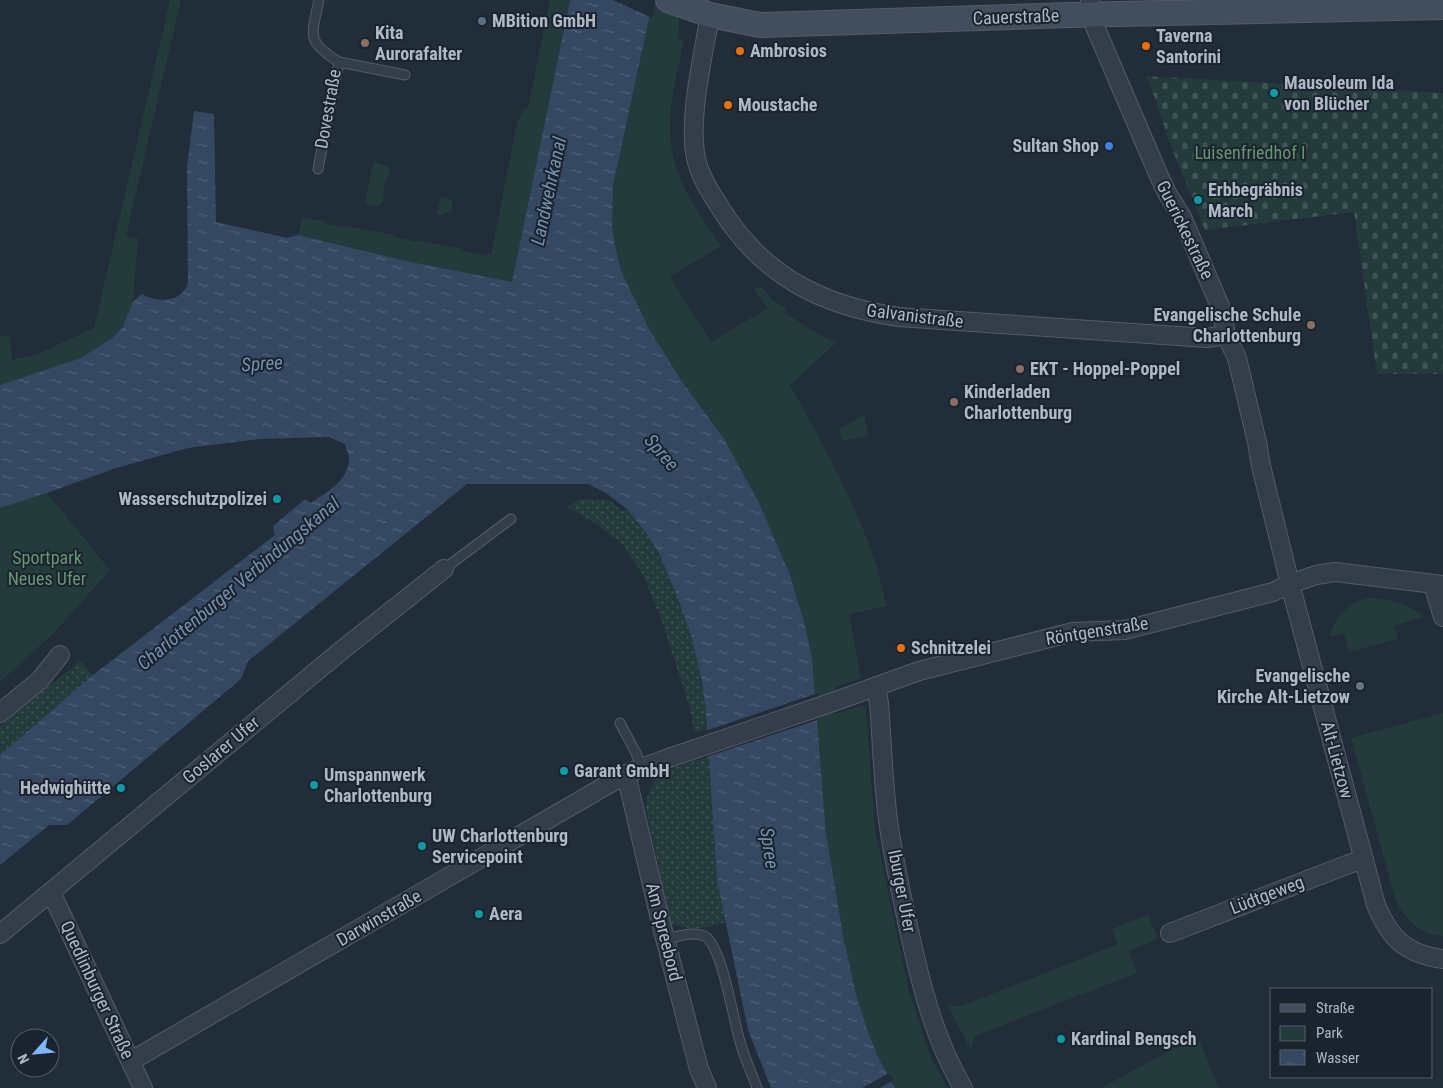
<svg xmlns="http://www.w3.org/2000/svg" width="1443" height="1088" font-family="'Roboto Condensed',sans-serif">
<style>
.grass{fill:url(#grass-dots)}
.cemetery{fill:url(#cemetery-stones)}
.green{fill:#243b3c}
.water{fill:url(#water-ripples)}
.pier{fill:#212d39}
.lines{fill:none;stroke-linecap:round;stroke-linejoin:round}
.lane-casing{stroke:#525c67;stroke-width:11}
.street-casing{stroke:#525c67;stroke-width:20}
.secondary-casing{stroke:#525c67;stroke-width:26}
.lane{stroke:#343e4a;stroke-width:9}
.street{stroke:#343e4a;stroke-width:18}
.secondary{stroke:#424e5d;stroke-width:24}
.service-dot{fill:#5c6f8a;stroke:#1a232e;stroke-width:2}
.education-dot{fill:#8d6e63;stroke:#1a232e;stroke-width:2}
.food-dot{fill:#e8710a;stroke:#1a232e;stroke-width:2}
.culture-dot{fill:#0f9aa8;stroke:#1a232e;stroke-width:2}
.shop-dot{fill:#3f7fe0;stroke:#1a232e;stroke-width:2}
.worship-dot{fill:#6b7280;stroke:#1a232e;stroke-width:2}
.labels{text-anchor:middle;stroke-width:4;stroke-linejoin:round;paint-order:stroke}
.street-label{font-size:18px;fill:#afb9c6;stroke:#1a232e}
.poi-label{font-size:18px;font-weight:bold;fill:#afb9c6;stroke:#1a232e;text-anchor:start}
.park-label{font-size:18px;fill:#66976f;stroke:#1a232e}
.water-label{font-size:19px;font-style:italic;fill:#7691af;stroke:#1a232e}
</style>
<defs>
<pattern id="grass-dots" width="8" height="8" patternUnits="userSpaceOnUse" patternTransform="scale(1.25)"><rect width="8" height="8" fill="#243b3c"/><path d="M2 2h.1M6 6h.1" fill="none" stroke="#415557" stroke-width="1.8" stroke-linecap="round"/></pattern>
<pattern id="cemetery-stones" width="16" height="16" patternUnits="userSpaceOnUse" patternTransform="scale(1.25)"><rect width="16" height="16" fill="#243b3c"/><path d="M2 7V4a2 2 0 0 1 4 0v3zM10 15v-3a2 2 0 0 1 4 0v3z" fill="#415557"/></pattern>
<pattern id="water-ripples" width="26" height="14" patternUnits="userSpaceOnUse" patternTransform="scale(1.25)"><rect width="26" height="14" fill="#344961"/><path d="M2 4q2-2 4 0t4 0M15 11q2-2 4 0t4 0" fill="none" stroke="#4f6176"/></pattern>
</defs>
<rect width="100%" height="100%" fill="#212d39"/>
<path class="grass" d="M581,499l29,1 12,11 5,-2c50,53 75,148 80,220l-13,4 -4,-25 -28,-86 -18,-45 -21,-32 -27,-21 -29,-17z
M80,661l13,14 -93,80v-29z
M709,757l8,123 9,42c-22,6 -33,10 -55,1l-25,-114c1,-40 32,-42 63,-52z"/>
<path class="cemetery" d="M1146,76l297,17v281h-66l-23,-162 -149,18 -37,-91 -9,-30z"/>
<path class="green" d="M170,0h11l-55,236 12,2 -5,64 -11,26 -10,10 -31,20 -81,27v-48l10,-3 2,26 23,-5 59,-27z
M550,0h20l-58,282 -106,-21 -108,-26 5,-18 22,4v3l22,4 1,-2 46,9v2l23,5 1,-2 45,9v2l23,5 1,-2 4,1 26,-132 7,-15h4z
M653,0h28l-3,38 5,2v4c-5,27 -13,55 -13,84 -1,44 27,84 51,118l-51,31 41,65 57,-34 -14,-18 7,-4 11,14 14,8 -1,5 40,25 12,4 -47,43c30,54 60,107 81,165 7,18 11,37 16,56l-38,8 12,64 -26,9 1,27 28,-9 2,4 9,120 34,162 21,64 17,33h-52l-14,-25 -13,-31 -12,-38 -13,-59 -17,-102 -14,-175 -7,-33 -15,-50 -66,-136 -43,-59 -32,-50 -27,-57 -6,-23 -4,-22 1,-41z
M376,163l11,3 3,5 -5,11 -2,20 -5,5 -11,-2 -2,-3 8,-38z
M441,197l12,3 -2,13 -7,-1 -1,3 -6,-1z
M864,415l5,21 -27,5 -3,-12z
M47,493l63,77 -56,63 -54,49v-174z
M1369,598c20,1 40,5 55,19l-30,9 4,13 -49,13 -5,-19 -14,4c4,-20 19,-36 39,-39z
M1443,713v223c-23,-1 -37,-16 -47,-35l-45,-163z
M1148,915l10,24 -29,12 8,22 -162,63 -4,14 -25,-47 12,4 160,-63 -6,-15z
M1197,1036l22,52h-118z"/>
<path class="water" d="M570,0h83l-40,186 -1,42 4,22 6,23 27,56 32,51 43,59 35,64 31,72 15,50 7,33 14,175 17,102 13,59 12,38 13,31 14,25h-124l-23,-58 -31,-150 -11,-166 -4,-32 -11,-47 -14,-39 -18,-43 -15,-23 -17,-21 -21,-16 -18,-9h-121l-219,177 -7,18 -174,146h-18l-49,40v-110l93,-80 182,-140 -2,-9 32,-27 6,4c15,-10 38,-23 38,-44 0,-5 -3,-10 -4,-15l-16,-7 -70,2 -71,9 -72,20 -69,25 -47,15v-123l81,-27 31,-20 10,-10 11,-26 9,-8c16,10 42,8 46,-12l-1,-115 7,-56 20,3 2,108 71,16 11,-3 108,26 106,21z"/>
<path class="pier" d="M613,0h43l-4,18z
M818,693l2,26 -114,38 -1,-26z
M889,1073l5,7 -14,8h-18z"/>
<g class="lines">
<g class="lane-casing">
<path id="lane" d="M339,62l66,13
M318,169l21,-107c-34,-21 -27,-27 -20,-62
M444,569l67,-50
M620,723l16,30 6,15
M665,939c13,-2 29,-9 41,-2 16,11 27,80 33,101 4,17 12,33 18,50"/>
</g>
<g class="street-casing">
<path id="street" d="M1090,0v15l69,161 8,17 15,24 40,94 4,24 11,23 20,84 4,24 29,118 86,321c14,34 30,49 67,54
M710,15c-7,41 -22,104 -14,143 4,19 15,35 25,51 42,67 101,97 178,108l308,21 19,-3
M1433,584l10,33
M876,686l3,17c3,38 4,78 9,117 5,38 14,77 22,115 12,54 25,105 53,153
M0,713l40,-33 20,-25
M626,774l34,145 39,150 8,19
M51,892l92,196
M1170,933l179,-69 15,-5
M0,934l342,-284 102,-81
M131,1061l495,-287 37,-14 173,-59 83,-30 154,-39 52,-2 148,-38 17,-8 26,-9 19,-3 108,13"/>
</g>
<g class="secondary-casing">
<path id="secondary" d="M668,0l42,15 50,10 311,-10 372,-8"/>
</g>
<use href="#lane" class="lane"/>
<use href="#street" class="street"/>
<use href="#secondary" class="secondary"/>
</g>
<circle class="service-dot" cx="482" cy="21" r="5"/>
<g class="education-dot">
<circle cx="365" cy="43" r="5"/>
<circle cx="1311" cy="325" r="5"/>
<circle cx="1020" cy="369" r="5"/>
<circle cx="954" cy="402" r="5"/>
</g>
<g class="food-dot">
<circle cx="1146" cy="46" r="5"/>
<circle cx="740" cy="51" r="5"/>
<circle cx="728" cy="105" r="5"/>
<circle cx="901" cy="648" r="5"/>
</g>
<g class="culture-dot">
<circle cx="1274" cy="93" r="5"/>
<circle cx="1198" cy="200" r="5"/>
<circle cx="277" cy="499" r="5"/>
<circle cx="564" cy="771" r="5"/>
<circle cx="314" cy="785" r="5"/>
<circle cx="121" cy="788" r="5"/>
<circle cx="422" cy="846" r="5"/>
<circle cx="479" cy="914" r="5"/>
<circle cx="1061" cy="1039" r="5"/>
</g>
<circle class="shop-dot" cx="1109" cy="146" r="5"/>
<circle class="worship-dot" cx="1360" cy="686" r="5"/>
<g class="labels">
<g class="street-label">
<text transform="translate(1016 17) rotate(-2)" y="6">Cauerstraße</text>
<text transform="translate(328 109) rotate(-80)" y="6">Dovestraße</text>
<text transform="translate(1185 230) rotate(64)" y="6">Guerickestraße</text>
<text transform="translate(915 316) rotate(7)" y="6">Galvanistraße</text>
<text transform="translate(1097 631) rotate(-9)" y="6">Röntgenstraße</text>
<text transform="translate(221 750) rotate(-40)" y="6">Goslarer Ufer</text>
<text transform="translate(1337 760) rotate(75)" y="6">Alt-Lietzow</text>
<text transform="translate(902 891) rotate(79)" y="6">Iburger Ufer</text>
<text transform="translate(1267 895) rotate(-21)" y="6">Lüdtgeweg</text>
<text transform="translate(379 918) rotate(-30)" y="6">Darwinstraße</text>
<text transform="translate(664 932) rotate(76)" y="6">Am Spreebord</text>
<text transform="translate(97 990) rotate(65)" y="6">Quedlinburger Straße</text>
</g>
<g class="poi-label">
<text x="492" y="27">MBition GmbH</text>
<text x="375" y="39">Kita<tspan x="375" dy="21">Aurorafalter</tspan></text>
<text x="1156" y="42">Taverna<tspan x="1156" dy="21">Santorini</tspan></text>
<text x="750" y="57">Ambrosios</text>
<text x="1284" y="89">Mausoleum Ida<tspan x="1284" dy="21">von Blücher</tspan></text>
<text x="738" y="111">Moustache</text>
<text x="1099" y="152" text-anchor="end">Sultan Shop</text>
<text x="1208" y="196">Erbbegräbnis<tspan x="1208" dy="21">March</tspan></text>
<text x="1301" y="321" text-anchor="end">Evangelische Schule<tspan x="1301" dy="21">Charlottenburg</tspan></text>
<text x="1030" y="375">EKT - Hoppel-Poppel</text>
<text x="964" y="398">Kinderladen<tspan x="964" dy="21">Charlottenburg</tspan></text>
<text x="267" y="505" text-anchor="end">Wasserschutzpolizei</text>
<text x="911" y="654">Schnitzelei</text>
<text x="1350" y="682" text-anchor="end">Evangelische<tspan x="1350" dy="21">Kirche Alt-Lietzow</tspan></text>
<text x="574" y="777">Garant GmbH</text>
<text x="324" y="781">Umspannwerk<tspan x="324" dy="21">Charlottenburg</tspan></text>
<text x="111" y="794" text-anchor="end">Hedwighütte</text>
<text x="432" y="842">UW Charlottenburg<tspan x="432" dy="21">Servicepoint</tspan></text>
<text x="489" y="920">Aera</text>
<text x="1071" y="1045">Kardinal Bengsch</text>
</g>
<g class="park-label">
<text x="1250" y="159">Luisenfriedhof I</text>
<text x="47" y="564">Sportpark<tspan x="47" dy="21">Neues Ufer</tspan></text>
</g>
<g class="water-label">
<text transform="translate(548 191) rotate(-78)" y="7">Landwehrkanal</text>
<text transform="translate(262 363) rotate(-4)" y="7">Spree</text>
<text transform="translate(662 452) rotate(49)" y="7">Spree</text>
<text transform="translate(238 583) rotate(-40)" y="7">Charlottenburger Verbindungskanal</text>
<text transform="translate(770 848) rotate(82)" y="7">Spree</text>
</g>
</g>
<rect x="1270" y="988" width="162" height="90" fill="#1a232e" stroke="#565f6b"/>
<rect x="1280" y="1004" width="25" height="8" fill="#424e5d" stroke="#565f6b"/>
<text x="1316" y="1013" font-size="15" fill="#afb9c6">Straße</text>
<rect x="1280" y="1026" width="25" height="15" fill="#243b3c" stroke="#565f6b"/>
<text x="1316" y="1038" font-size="15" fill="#afb9c6">Park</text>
<rect x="1280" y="1050" width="25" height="15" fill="url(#water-ripples)" stroke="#565f6b"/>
<text x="1316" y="1063" font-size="15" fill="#afb9c6">Wasser</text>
<g transform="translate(35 1053) rotate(243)"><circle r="24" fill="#1a232e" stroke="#565f6b"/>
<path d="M0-4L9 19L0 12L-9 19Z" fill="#81b5fa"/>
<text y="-8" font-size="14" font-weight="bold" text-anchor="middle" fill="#afb9c6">N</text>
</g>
</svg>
